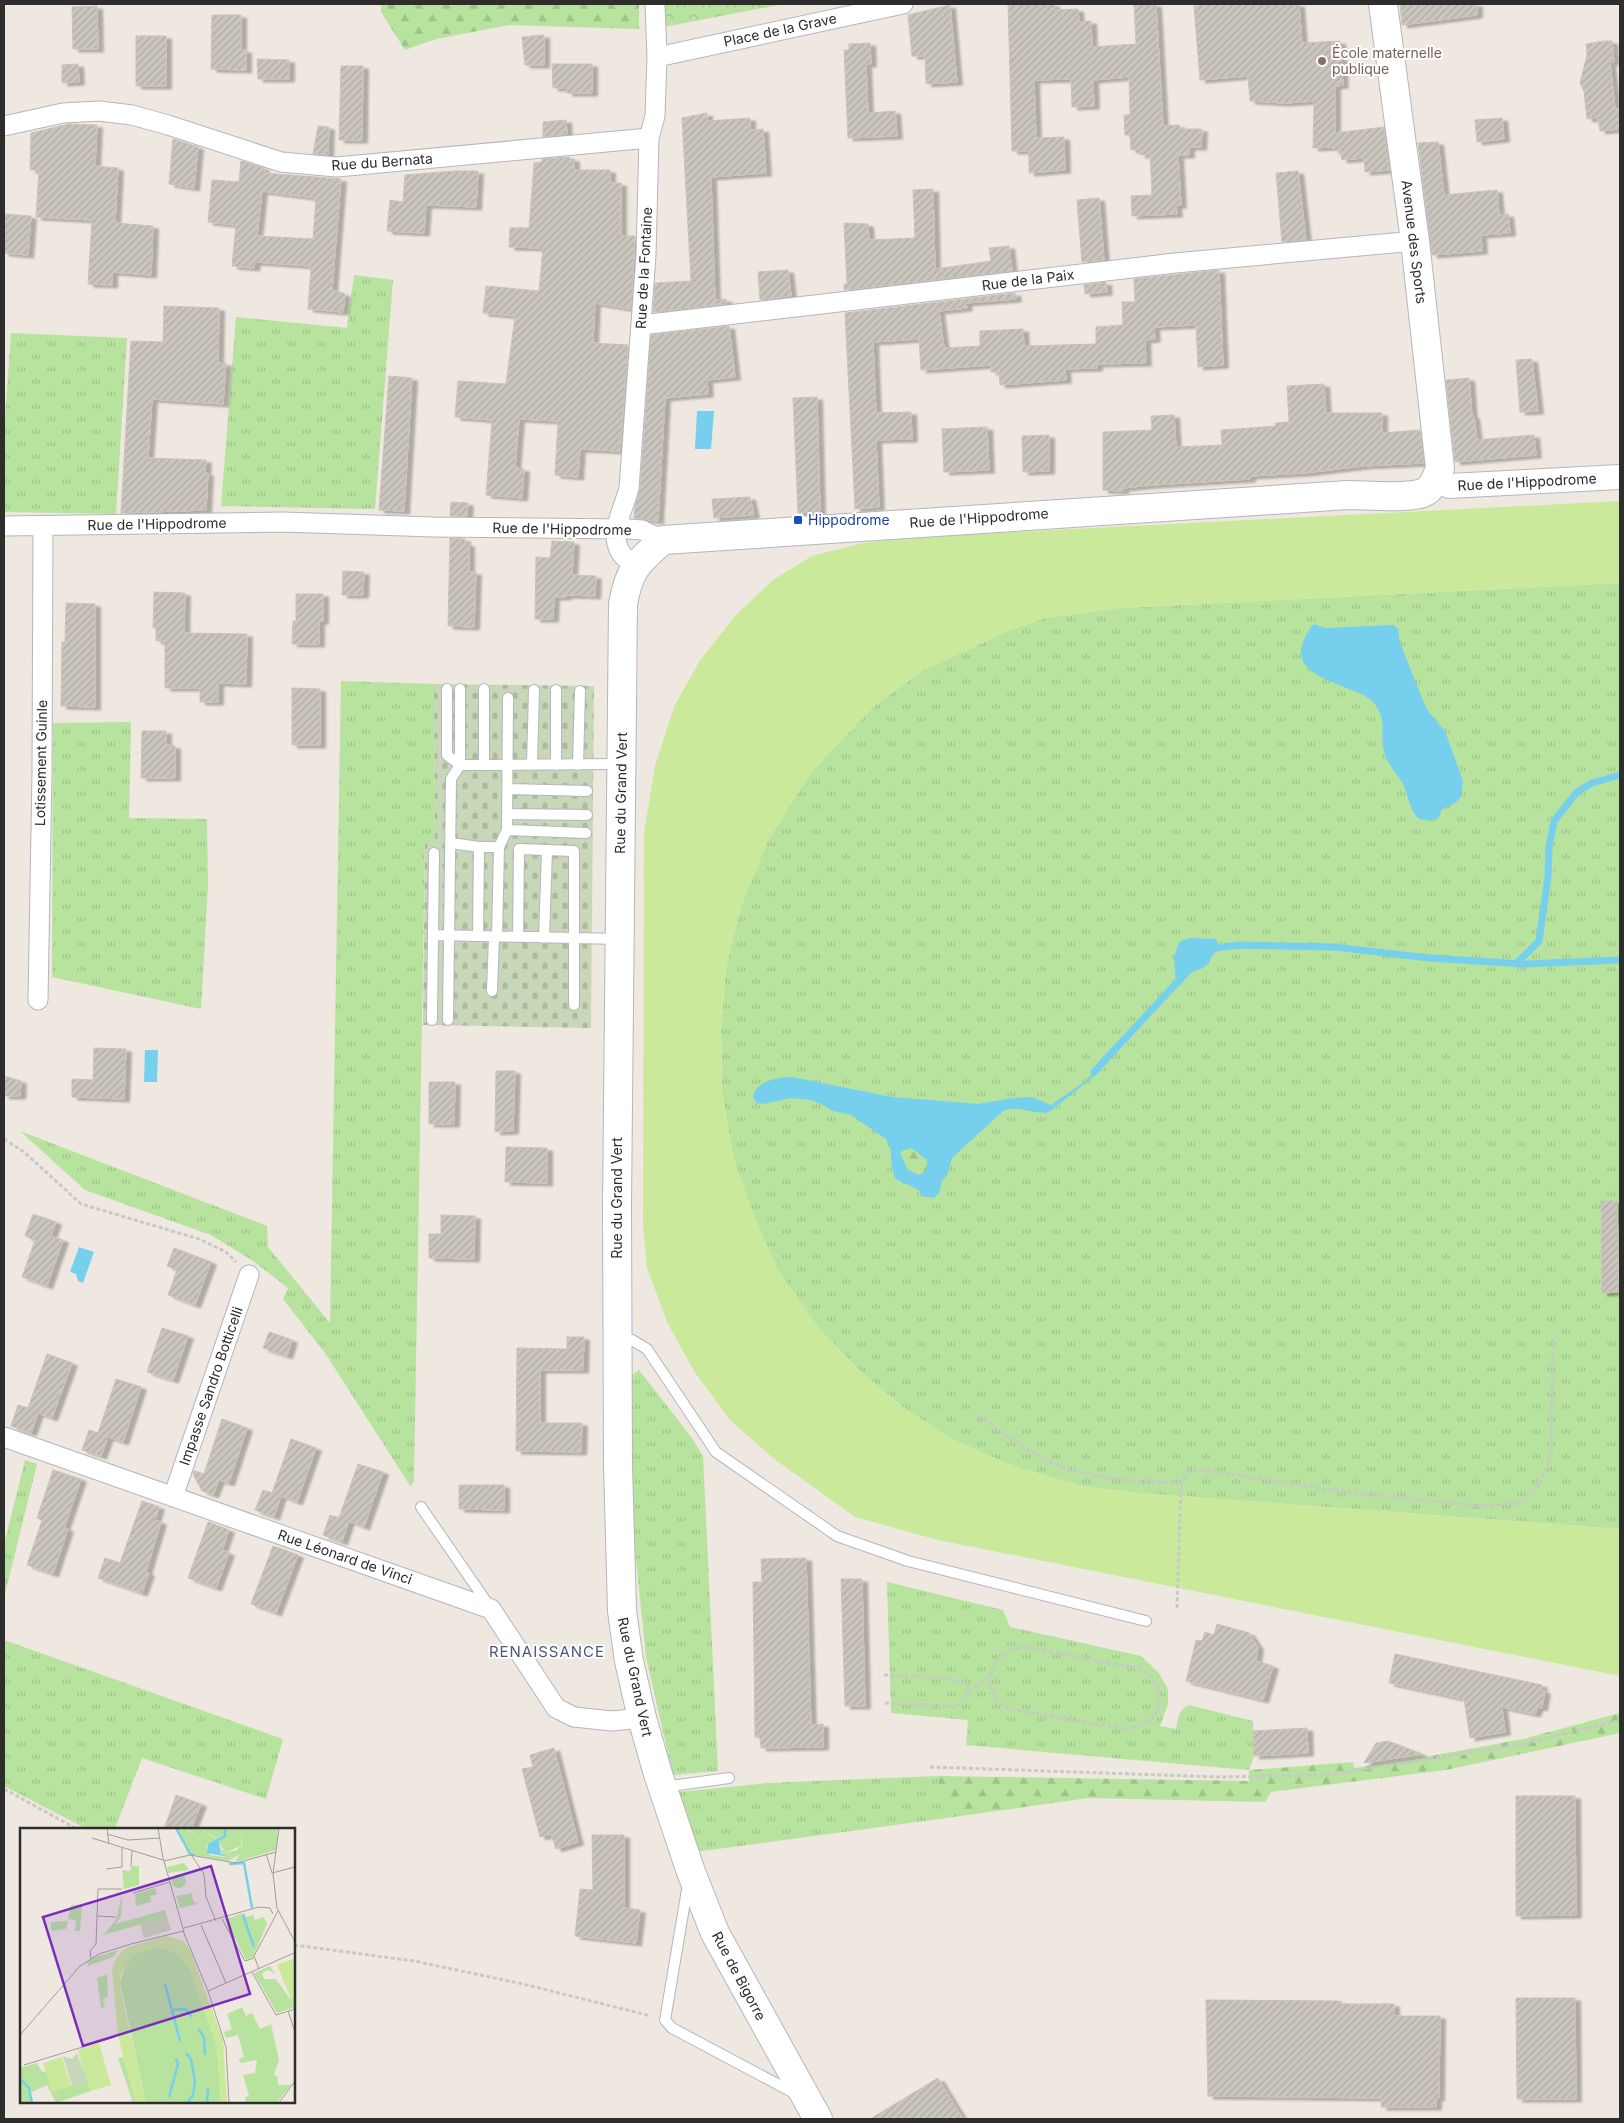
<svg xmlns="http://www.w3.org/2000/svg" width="1624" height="2123" font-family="Inter,sans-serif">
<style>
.grass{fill:url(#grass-tufts)}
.forest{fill:url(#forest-firs)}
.cemetery{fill:url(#cemetery-stones)}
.park{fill:url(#park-crowns)}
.pitch{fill:#cae99a}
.water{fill:#76cfec;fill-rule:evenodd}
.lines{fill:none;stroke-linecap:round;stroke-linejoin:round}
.stream{stroke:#76cfec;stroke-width:7}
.building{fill:url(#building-hatch);stroke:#cac3b9;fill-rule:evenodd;filter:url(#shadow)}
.service-casing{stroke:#b3b6c0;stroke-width:12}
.minor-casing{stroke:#b3b6c0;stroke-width:21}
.tertiary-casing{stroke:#b3b6c0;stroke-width:26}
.secondary-casing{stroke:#b3b6c0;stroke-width:30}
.path{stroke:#c8c8c8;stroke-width:3;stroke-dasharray:4 2.5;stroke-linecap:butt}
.service{stroke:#fff;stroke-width:10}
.minor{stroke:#fff;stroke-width:19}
.tertiary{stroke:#fff;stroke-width:24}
.secondary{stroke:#fff;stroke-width:28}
.education-dot{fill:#8d6e63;stroke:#fff;stroke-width:2}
.transit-dot{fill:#1a4fb4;stroke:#fff;stroke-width:2}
.labels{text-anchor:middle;stroke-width:4;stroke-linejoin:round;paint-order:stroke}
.street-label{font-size:14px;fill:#2d2d2d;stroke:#fff}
.education-label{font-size:14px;fill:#785e54;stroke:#fff;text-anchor:start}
.transit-label{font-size:14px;fill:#164399;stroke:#fff;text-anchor:start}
.neighbourhood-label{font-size:15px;letter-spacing:1px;fill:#4e577d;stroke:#fff}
.inset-river{fill:none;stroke:#76cfec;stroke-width:2.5}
.inset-road{fill:none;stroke:#a19d98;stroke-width:1}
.view{fill:#7b2cbf;fill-opacity:0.15;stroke:#7b2cbf;stroke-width:2.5}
.inset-edge{fill:none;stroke:#2d2d2d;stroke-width:2.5}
</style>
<defs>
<pattern id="grass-tufts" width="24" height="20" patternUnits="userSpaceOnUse" patternTransform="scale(1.25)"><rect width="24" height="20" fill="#b7e39e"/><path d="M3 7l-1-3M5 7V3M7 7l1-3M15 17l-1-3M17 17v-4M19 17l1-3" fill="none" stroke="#9ec388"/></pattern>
<pattern id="forest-firs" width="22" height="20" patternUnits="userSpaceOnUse" patternTransform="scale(1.25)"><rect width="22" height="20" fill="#b7e39e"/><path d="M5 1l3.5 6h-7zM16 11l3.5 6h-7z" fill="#9ec388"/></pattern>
<pattern id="cemetery-stones" width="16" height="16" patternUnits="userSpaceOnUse" patternTransform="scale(1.25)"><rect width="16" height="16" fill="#c8d7b7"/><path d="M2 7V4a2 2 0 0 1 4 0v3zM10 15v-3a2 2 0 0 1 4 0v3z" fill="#acb99e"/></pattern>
<pattern id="park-crowns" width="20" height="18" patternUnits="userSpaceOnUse" patternTransform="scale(1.25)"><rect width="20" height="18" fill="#b7e39e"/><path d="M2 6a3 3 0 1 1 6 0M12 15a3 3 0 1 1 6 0" fill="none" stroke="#9ec388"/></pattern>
<pattern id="building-hatch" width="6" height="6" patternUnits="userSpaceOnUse" patternTransform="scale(1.25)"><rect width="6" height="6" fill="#cac6be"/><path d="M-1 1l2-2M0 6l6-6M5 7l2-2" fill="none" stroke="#aeaaa4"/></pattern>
<filter id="shadow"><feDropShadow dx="5.5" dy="3" stdDeviation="1" flood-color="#0004"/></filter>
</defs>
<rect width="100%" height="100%" fill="#eee8e0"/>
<path class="grass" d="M354,275l39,5 -18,229 -154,-3 15,-189 111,11z
M11,333l116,5 -11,176 -112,-2v-82z
M1620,583v946l-482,-36 -55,-7 -65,-18 -62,-27 -48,-30 -46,-38 -42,-43 -42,-60 -23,-51 -21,-59 -12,-67 -1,-65 5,-60 15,-62 27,-66 44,-69 62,-65 50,-36 86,-40 35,-12 76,-10z
M341,681l93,3 1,159 -10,1 -11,636 -3,7 -86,-134 -42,-54 5,-11 -35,-27 -42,-26 -126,-45 -65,-59 247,95 1,21 62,76z
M131,722l-2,96 78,1 1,67 -7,123 -149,-32 1,-254z
M639,1370l53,68 11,18 15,315 -45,4 -27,-118 -15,-146 1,-136z
M25,1460l12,4 -33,134v-54z
M887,1582l116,28 7,17 131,29 17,16 10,17v15l-8,22 16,3c2,-10 2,-19 13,-24l64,16 1,35 -5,14 -283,-25 2,-25 -77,-7z
M4,1640l279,99 -17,60 -124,-41 -27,71h-28l-83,-43z
M937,1776l10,42 -252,34 -17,-60 90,-9z"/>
<path class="forest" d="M381,4h258v25l-130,-4 -73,14 -31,11 -24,-38z
M910,1148c7,3 10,8 17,12v10l-8,5 -11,-5 -8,-17z
M1620,1713v20l-174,37 -175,22 -6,10 -177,-4 -141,20 -10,-42 312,5v-11l104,-8 1,6 71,-11 98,-18z"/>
<path class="cemetery" d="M434,684l160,2 -3,342 -168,-3 2,-181 10,-1z"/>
<path class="park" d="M664,4h120l-120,23z"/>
<path class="pitch" d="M1620,501v82l-499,25 -76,10 -35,12 -86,40 -50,36 -62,65 -44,69 -27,66 -15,62 -5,60 1,65 12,67 21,59 23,51 42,60 42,43 46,38 48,30 62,27 65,18 55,7 482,36v147l-682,-136 -83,-23 -82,-59 -43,-38 -36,-49 -26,-47 -21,-56 -4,-44 1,-391 11,-67 19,-59 25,-45 36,-46 38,-36 39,-24 47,-12 38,-6z"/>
<path class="water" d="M697,411h17l-3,38h-16z
M1314,624l12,4 67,-3 5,4 2,14 22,55 6,13 17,20 18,50 -2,16 -6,6 -13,6 -4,10c-7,1 -17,3 -22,-3 -7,-9 -8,-22 -13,-32 -6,-10 -14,-18 -18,-29 -7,-22 5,-34 -13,-54 -15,-16 -87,-22 -68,-61 2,-6 5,-11 10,-16z
M1191,938l25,1 2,3 -9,21 -6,5 -11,4 -13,14 -3,-2 -2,-27 5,-15z
M145,1050h13l-1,32h-13z
M1093,1072l5,1 -49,39c-15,3 -32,-8 -46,-1l-51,47 -5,17 -5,6 -3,12 -5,5 -12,-2 -3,-6 -23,-11c-7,-12 -2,-29 -10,-40l-35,-24 -18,-4 -10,-6 -12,-5 -20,-2 -28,6 -6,-1 -4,-6c3,-16 25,-20 39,-20l100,20 86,7 35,-6 18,-1 20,8 36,-25zM910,1148c7,3 11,8 17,12v10l-8,5 -11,-5 -8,-17 2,-2z
M79,1247l15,5 -11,31 -5,-2 -2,-7 -6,-2z"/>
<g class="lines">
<path class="stream" d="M1209,953l7,-5 24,-3 94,2 95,11 97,6 94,-4
M1516,964l23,-23 9,-64 1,-30 5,-26 23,-29 15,-9 28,-8
M1094,1072l88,-95"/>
</g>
<path class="building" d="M1008,4h46v6l24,-1 1,13 12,-1 1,26 44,-3 -2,-40h22l7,122 16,-1 1,4h22l-1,18h-12v8h-11l3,50h-5l1,9 -45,2 -1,-20 21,-1 -2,-41 -10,1v-6l-9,1 -1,-15h-5l-1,-20h6l-1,-38 -36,3 1,26 -22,1 -1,-28 -37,1 2,58 28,-1 1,33 -36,3v-22h-17z
M1198,4h101l3,39 38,-2 3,44 -8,1v47l49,-6 6,43 -25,2 -1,-14 -22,2 -2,-10 -6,1 -1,-4 -20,1 1,-47 -29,2 -35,-2 -2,-25 -48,4 -6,-74h4z
M1400,4h77v11l-75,10z
M950,5l7,77 -31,2 -1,-28h-13l-4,-41z
M97,6l1,43h-25l-1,-42z
M212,15h29v35h5v20l-35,-1z
M544,35v30h-19l-3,-28z
M136,36h30v50h-30z
M1604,41h8l2,21h-4l5,47h5v20l-20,2 -2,-13 -11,1 -3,-28 -4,-8 7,-28 -1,-11z
M870,43l1,21h-5l2,49 27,-2 2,25 -49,2 -4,-88h5v-6z
M257,59l32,1v19h-31z
M78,64l1,18 -17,1v-18z
M552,64h40v29h-25v-5h-14z
M341,66h22l-1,74h-23z
M707,113v8l43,-3v12l13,-1 3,44 -55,4 4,123 11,-1v5l-73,8 2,-29 36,-2 -9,-163z
M1502,118l2,21 -27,3 -2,-22z
M566,120l1,14 -24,3v-15z
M69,124l28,1 -2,41 23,2 -3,55 38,3 -2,49 -39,-3v13l-24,-1 4,-64 -56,-3 3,-47h-9l1,-37z
M318,126l11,1 -1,28 -15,-1z
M173,139l25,8 -4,41 -25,-4z
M1438,142l6,53 53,-5 2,25 9,-1 2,19 -29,2 1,16 -50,4 -14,-112z
M569,157l1,2h4v11h36v13h11v53h14l-4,73 -36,-6 -2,40 35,2 -8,106 -40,-2 -2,28 -23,-2 3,-54 -39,-2 -4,49 9,1 -2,29 -36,-3 6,-75 -37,-3 3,-36 48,3 9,-68 -32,-3 3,-27 53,5 4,-43 -34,-1 1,-19h19l5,-65 8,-1v-3z
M241,161l23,7v5l77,6 -9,111 13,4 -2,18 -35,-3 3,-43 -56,-4 -1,6 -22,-2 4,-41 -28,-3 4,-42 27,2zM262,191l54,7 -3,41 -56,-3z
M454,171h24l-2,36 -50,-2 -2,28 -37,-2 3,-31 13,2 2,-27z
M1298,171l8,69 -24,2 -6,-69z
M933,189l2,80 56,-8 -2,-13 20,-2 3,25 -168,19v-6h3l-3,-61 24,1 1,16 46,-2 -2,-48z
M1099,198l5,62 -22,2 -5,-62z
M4,214l27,2 -3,39 -24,-2z
M788,270l3,26 -31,4 -2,-28z
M1219,270l4,95 -25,2 -2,-42 -42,2 1,12 -10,1 1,23 -49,1v4l-32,1 1,11 -66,5 -1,-13h-8v-7l-70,5 -2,-31 -46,3 3,71 35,-1 1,27 -36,1 3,67 -24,2 -10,-196 170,-20 1,6 -50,4 1,5 -28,3 5,37 36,-2v-15l43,-2 1,17 72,-2v-17l27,-2 -1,-23h13l-1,-23z
M1106,282l1,10 -22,2 -1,-9z
M164,306l55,2 -1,55h8l-3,41 -71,-5 -4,59 58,2 -1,13h3l-2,37 -85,3 10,-172 32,1z
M729,326l6,51 -28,3 1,14 -43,4 -7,123 -24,-3 1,-12 5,-17 11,-154z
M1532,359l6,52 -18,1 -4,-52z
M389,376l23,2 -8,133 -25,-1z
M1469,378l3,38h2l3,24 57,-5 2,20 -81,7 -9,-82z
M1324,384l2,29h56v20l38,-3 4,33 -61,3 -58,7 -55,3v3l-98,6 -29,3v3l-20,-1v-58l49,-2 -1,-14 23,-1 2,32 46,-2 -1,-15 55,-4 -1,-3 14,-1 -2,-36z
M817,397l3,114 -22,2 -5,-115z
M987,427l2,43 -45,2 -2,-43z
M1049,435v36l-26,1 -1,-36z
M750,497l4,18 -40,3 -2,-19z
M451,502l17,1 -1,13h-17z
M450,538l15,1v5h4v28h7l-2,55 -26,-1z
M552,541l22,1 -2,33 24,1 -1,20 -29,-1v2h-12l-1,22h-18l1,-62 14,1z
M343,571l21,1 -1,23h-21z
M154,592l31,1 -1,40 63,1 -1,50 -28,-1v19h-18v-14h-35v-47h-9v-13h-3z
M296,594h27v27h-4v23h-27l1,-23h3z
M66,603l29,1v103l-34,-1 1,-64h3z
M292,688l28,1v56h-28z
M142,731h24v14l9,1v32h-34z
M94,1048l32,1 -2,50 -52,-2v-18l21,1z
M496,1071h19l-2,60 -18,1z
M4,1076l17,5 -1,15h-16z
M429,1082h26l-1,42h-25z
M506,1147l41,1v35l-42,-1z
M1601,1201h16l2,91 -17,1z
M33,1214l23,8 -5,14 12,4 -16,46 -25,-9 13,-37 -10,-4z
M441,1215l34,1 -1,43 -45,-1v-24h12z
M174,1248l37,14 -16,43 -27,-10 9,-25 -10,-4z
M162,1328l26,8 -15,44 -26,-8z
M269,1332l23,8 -5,16 -24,-8z
M567,1337h17l-1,33h-43v53h42l-1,29 -65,-1 1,-103 50,1z
M47,1354l25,9 -20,55 -14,-5 -7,20 -20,-7 7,-21 10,3z
M116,1379l25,8 -18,55 -15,-5 -7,19 -19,-6 7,-20 9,3z
M222,1419l25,9 -18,55 -10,-3 -6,15 -11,-4 -9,-17 1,-3 10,3z
M291,1439l25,9 -19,54 -16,-6 -7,21 -19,-7 8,-20 9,3z
M358,1464l25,8 -19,55 -15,-6 -7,21 -19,-7 7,-20 9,3z
M53,1470l28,9 -17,49 4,1 -15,45 -26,-9 15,-45 -5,-2z
M459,1485h45v25l-45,-1z
M142,1501l17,6 -4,13 6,2 -15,50 3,1 -7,20 -44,-15 7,-20 15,5z
M208,1522l21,8 -7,20 7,3 -13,35 -28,-10z
M273,1546l25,9 -22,58 -25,-9z
M806,1558l5,167 12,-1v23l-62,1 -1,-10 -5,-1 -2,-155h9l-1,-23z
M841,1579h21l3,127h-20z
M1217,1624l32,9 9,14 -2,14 17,5 -10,34 -77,-19 10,-41 6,1 3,-9 9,3z
M1395,1654l147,31 -1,5 4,1 -3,17 -4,-1 -3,7 -33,-7 3,25 -35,6 -6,-39 -75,-16z
M1307,1728l1,25 -54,3 -1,-25z
M1388,1741l34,13 -58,9 12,-20z
M554,1748l24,94 -22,7 -5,-15 -11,3 -18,-68 11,-2 -3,-12z
M176,1795l25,9 -10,25h-27z
M1516,1796h59l1,119 -60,1z
M592,1835h32v73l16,2 -4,33 -61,-7 5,-47 13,1z
M1516,1998h59l1,101h-59z
M1206,2000l135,1v3h53v12h46l-1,82h-3v9h-55l1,-9 -174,-2z
M938,2078l25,41h-93z"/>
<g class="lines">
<g class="service-casing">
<path id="service" d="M447,689v66l13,10
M460,689v76
M484,765v-76
M532,765l2,-75
M556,765v-75
M578,765l2,-74
M508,789l79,2
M507,814l80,1
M507,830l79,3
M451,843l28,4 -1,89
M479,847h20
M434,935l185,4
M497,937l2,-90 8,-17 1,-132
M518,937l1,-88 55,2v154
M544,938l3,-88
M492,991l2,-54
M432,1020l2,-167
M448,1020l3,-241 9,-14 161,-1
M618,1338l14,2 15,9 69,103 121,84 71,25 238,60
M421,1507l69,100
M663,1787l66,-9
M688,1884l-23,136 7,8 124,66"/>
</g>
<g class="minor-casing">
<path id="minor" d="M657,57l246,-53
M4,126l59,-13 36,-2 33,4 36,10 113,37 56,5 312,-29
M641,325l534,-62 240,-22
M4,526l279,-4 150,5 195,2 14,1 21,10
M635,566c-4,-4 -11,-8 -14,-13 -13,-20 3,-44 8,-65l17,-233 3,-117 6,-22 2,-59 -2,-53
M38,1000l4,-227 1,-247
M4,1437l487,172 65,99 18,9 38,4 30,-3
M173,1497l76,-222"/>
</g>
<g class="tertiary-casing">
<path id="tertiary" d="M1437,481l12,5 171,-9"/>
</g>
<g class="secondary-casing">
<path id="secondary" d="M818,2119l-103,-186 -24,-61 -33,-98 -16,-56 -13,-57 -7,-50 -4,-146 -1,-260 6,-601c6,-35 15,-42 40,-64l685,-45c19,0 58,4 75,-2 10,-4 14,-16 17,-25l-25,-227 -32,-237"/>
</g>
<path class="path" d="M4,1139l20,13 57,52 118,35 27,13 10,10
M978,1416c22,14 44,32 68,44 39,19 93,22 135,23
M1177,1608l4,-125 8,-11 13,-2 144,22 134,14 40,-3 18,-17 9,-17 4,-17 2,-117
M1017,1648h14l110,21 11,9 6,10 1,12 -1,9 -6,10 -16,8 -11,2 -114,-20c-5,-3 -12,-6 -15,-11 -10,-13 -6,-33 7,-43 4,-3 9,-5 14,-7z
M884,1675l67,4 15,5 3,8
M885,1703l69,4 10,-6 5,-9 21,-15
M930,1767l291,10 105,-2 198,-31 96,-24
M4,1789l73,40
M294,1945l120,16 109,23 128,32"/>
<use href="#service" class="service"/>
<use href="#minor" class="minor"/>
<use href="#tertiary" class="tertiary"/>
<use href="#secondary" class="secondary"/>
</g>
<circle class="education-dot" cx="1322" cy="61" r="5"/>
<rect class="transit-dot" x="793" y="515" width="10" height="10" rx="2.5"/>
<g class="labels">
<g class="street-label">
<text transform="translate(780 30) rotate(-12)" y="5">Place de la Grave</text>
<text transform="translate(382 162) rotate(-4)" y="5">Rue du Bernata</text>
<text transform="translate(1414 242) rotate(83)" y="5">Avenue des Sports</text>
<text transform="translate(644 268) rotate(-87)" y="5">Rue de la Fontaine</text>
<text transform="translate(1028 280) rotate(-7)" y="5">Rue de la Paix</text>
<text transform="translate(1527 482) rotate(-3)" y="5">Rue de l'Hippodrome</text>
<text transform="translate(979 518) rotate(-4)" y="5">Rue de l'Hippodrome</text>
<text transform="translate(157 524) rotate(-1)" y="5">Rue de l'Hippodrome</text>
<text transform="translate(562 529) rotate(1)" y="5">Rue de l'Hippodrome</text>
<text transform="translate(41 763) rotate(-89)" y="5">Lotissement Guinle</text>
<text transform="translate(621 793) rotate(-89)" y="5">Rue du Grand Vert</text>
<text transform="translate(617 1198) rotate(-90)" y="5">Rue du Grand Vert</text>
<text transform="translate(211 1386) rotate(-71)" y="5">Impasse Sandro Botticelli</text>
<text transform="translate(345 1557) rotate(19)" y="5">Rue Léonard de Vinci</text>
<text transform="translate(635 1677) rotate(78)" y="5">Rue du Grand Vert</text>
<text transform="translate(739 1976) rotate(62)" y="5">Rue de Bigorre</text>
</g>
<g class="education-label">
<text x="1332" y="58">École maternelle<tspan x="1332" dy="16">publique</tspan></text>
</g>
<g class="transit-label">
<text x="808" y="525">Hippodrome</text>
</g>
<g class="neighbourhood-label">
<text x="547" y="1657">RENAISSANCE</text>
</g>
</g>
<g transform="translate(20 1828)">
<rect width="275" height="275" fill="#eee8e0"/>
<path d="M166,0h13l17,11 -10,7zM206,0h15v17l-15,8 -8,-11 7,-5zM164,35l5,7 -21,3 -1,-6zM111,38h8v19l-15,4 -2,-19 8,1zM152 53a7 7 0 1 1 14 0a7 7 0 1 1-14 0ZM135,60l2,6 -7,2 1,6 -15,4 -1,-12zM172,65l1,8 5,3 -18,4 -4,-12zM102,67l-1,22 -6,7 50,-14 2,7 -64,18 13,-15zM76,76l-14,1 -2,26h-5l1,-11 -8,-1 3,-14zM48,93l-2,8 -15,2v-9zM137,119l19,5 14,17 27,78 4,56h-75l-26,-121 9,-24 13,-8zM98,122l-5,7 -25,9 -1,-4 9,-5zM250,138l5,8 -6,-4 -7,3 2,6h12l14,20 5,-2v10l-18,6 -23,-40zM87,146l1,22 -5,4 2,7 -4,1 -4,-30zM222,179l4,9 6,-3 8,16 11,-5 8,36 -5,15 4,2v8h13l-14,18h-31l-1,-6 4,-1 -6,-21 12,-2 2,-13 -17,3 -1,-4 5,-2 -6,-22 -12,3 -2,-6 8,-3 -5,-15zM58,222l13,41 -35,12 -9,-18 -15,7 -12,-15v-9l17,-5 5,9 4,-1 6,20 34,-9zM103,229l6,20 7,26h-3l-15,-45zM0,253l10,9v13h-10z" fill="#b7e39e"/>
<path d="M156,0h9l21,18 4,9 14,2 4,-1 -6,-1 -2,-7 6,5 11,-3 3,-5 2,3 -2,6 -12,7 -39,-7zM179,0h27l1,3 -2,6 -6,3z" fill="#b7e39e"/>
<path d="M147,89l4,13 -27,8 -4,-14zM57,225l10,29 -15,4 -9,-30 9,3z" fill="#c8d7b7"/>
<path d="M221,0h37l-2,22 -41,12 7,-13zM224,85l2,4 7,-2 2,5 9,-3 3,7 -14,33 -7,3 -21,-41z" fill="#b7e39e"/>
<path d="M146,108l18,5 6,9 33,90 4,63h-6l-4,-56 -27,-78 -14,-17 -19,-5 -24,8 -13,22 1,15 25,111h-10l-18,-67 -6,-66 4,-12 10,-10zM275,130v39l-4,2 -14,-34zM79,215l12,42 -20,6 -13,-41zM42,229l9,29 -19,6 -9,-29z" fill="#cae99a"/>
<path d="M198,10l3,16 8,3 -22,-4 1,-9z" fill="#76cfec"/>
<path class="inset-river" d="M156,0l14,26 4,1M199,12l6,-4v-8M209,36l15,-1 8,45M223,87l11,32M145,156l15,57M152,182l13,-1 7,8M178,201l6,8 1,18M166,225l5,6 4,23 -2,13 -6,8M0,251l9,9 3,15M149,269l9,-33 -2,-6M187,275l1,-15"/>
<path class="inset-road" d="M87,0l2,16M138,0l5,30 21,74M259,0l-6,46 4,34 18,34M87,6l21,6 32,-2M72,10l71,22M246,26l6,19 23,-6M172,28l12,18 2,23 10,24M144,33l26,-6 46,8 40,-11M111,38l1,-15M86,41l16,-2v-19M113,65l37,-11M77,88l19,1M202,91l23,42 9,-3M181,97l25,58M164,100l75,-21 11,1 3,6M71,130l-1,-7 6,-7 2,-55h24M239,141l-5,-13 24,-45M232,144l24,43 19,-6M188,163l18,56 3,56M268,183l7,21M0,207l60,-69 19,-12 32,-10 52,-13 25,60 86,-38M4,237l91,-28M259,275l16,-22"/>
<path class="view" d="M191,38l39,128 -167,52 -40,-129z"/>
<rect width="275" height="275" class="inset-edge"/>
</g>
<rect width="1624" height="2123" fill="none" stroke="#2d2d2d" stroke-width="10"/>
</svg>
